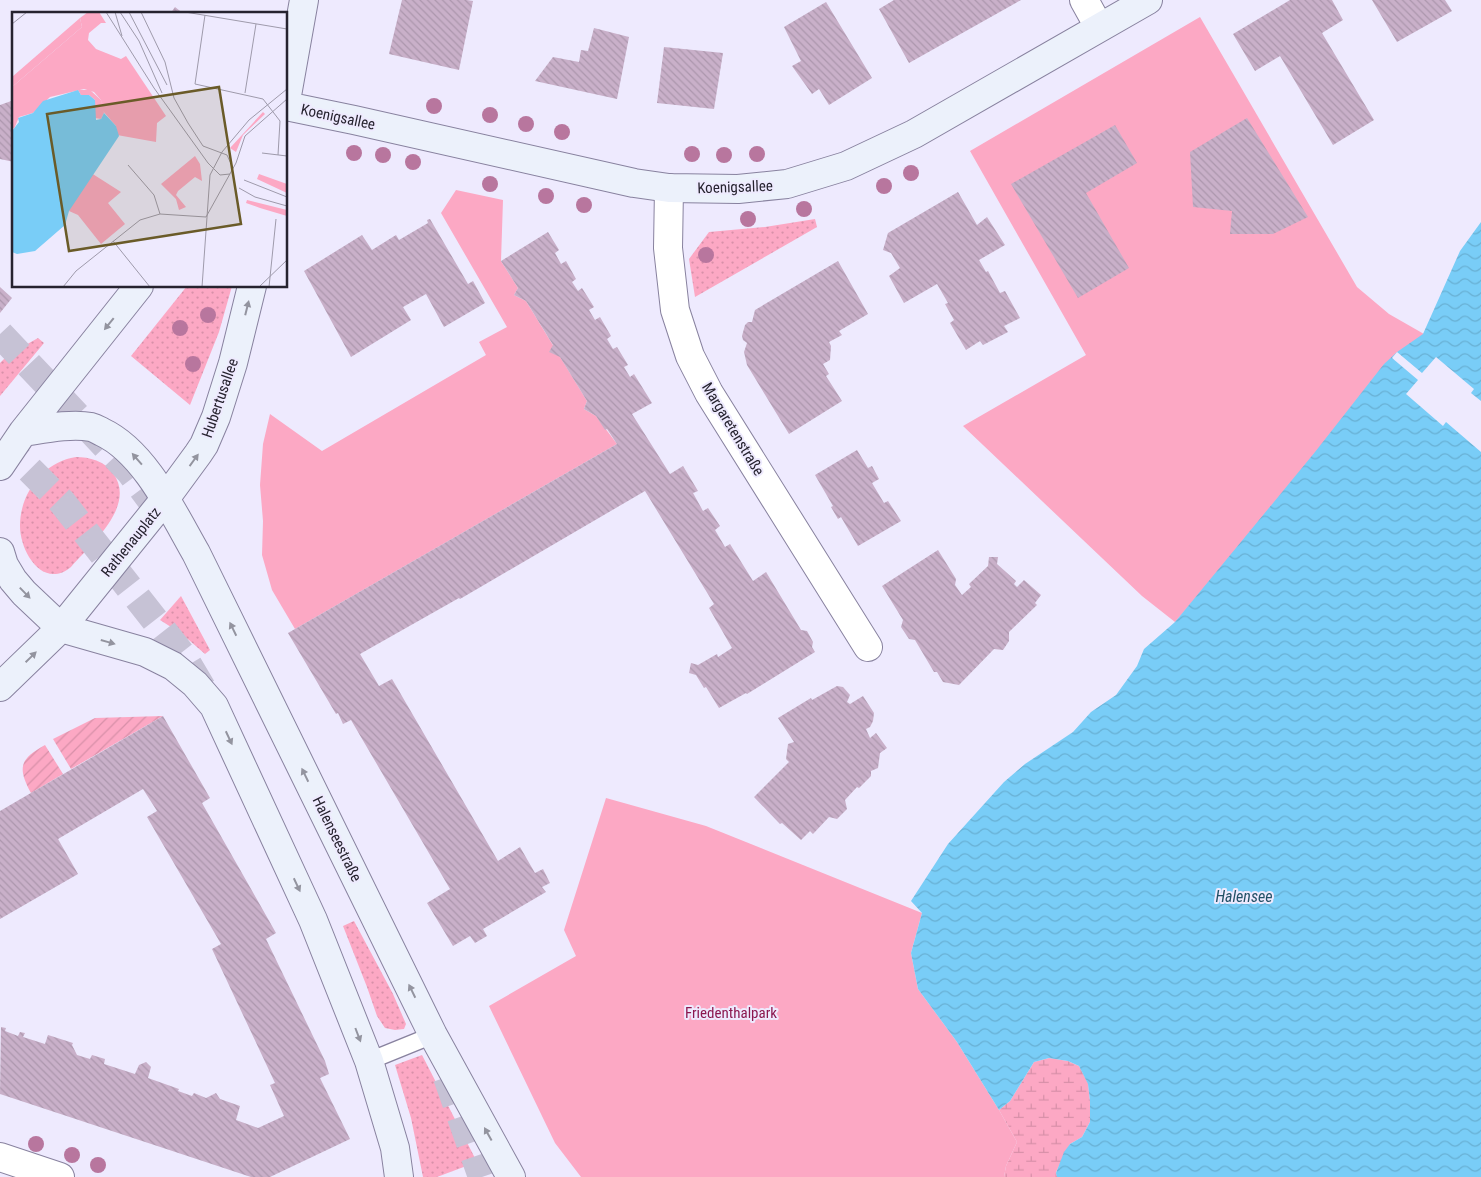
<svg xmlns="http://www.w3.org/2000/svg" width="1481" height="1177" font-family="'Roboto Condensed',sans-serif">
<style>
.grass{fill:url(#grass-dots)}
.wetland{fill:url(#wetland-marsh)}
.park{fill:#fca8c4}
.garden{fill:url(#garden-furrows)}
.water{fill:url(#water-waves)}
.pier{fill:#eeeafe}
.building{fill:url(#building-back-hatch)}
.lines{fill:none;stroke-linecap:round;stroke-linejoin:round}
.highway-tunnel{stroke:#c6c2d5;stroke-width:28;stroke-dasharray:28 14;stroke-linecap:butt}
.lane-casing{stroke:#88829f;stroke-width:19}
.street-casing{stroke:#88829f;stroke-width:30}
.secondary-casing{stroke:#88829f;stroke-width:30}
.lane{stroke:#fff;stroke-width:16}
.street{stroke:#fff;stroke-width:28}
.secondary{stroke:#ecf1fb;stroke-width:28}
.tree{fill:#b8769e}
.oneway{fill:#93949f}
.labels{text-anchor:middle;stroke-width:4;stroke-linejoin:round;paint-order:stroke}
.street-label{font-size:15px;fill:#26232f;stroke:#eeeafe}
.park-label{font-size:15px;fill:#8c174f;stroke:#eeeafe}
.water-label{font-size:16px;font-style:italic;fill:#215066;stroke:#eeeafe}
.inset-road{fill:none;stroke:#9e9aab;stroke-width:1}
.view{fill:#6a5b28;fill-opacity:0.15;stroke:#6a5b28;stroke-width:2.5}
.inset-edge{fill:none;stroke:#26232f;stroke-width:2.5}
</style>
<defs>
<pattern id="grass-dots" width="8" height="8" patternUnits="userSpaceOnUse" patternTransform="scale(1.25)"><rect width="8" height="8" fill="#fca8c4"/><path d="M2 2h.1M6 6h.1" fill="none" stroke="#d890a9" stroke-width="1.8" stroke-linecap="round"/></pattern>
<pattern id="wetland-marsh" width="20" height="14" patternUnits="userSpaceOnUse" patternTransform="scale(1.25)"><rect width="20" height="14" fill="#fca8c4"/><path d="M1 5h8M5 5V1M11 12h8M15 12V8" fill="none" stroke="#d890a9"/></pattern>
<pattern id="garden-furrows" width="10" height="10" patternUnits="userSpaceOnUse" patternTransform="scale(1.25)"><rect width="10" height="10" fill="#fca8c4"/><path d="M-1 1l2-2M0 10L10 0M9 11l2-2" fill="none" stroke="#d890a9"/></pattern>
<pattern id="water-waves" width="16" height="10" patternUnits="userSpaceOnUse" patternTransform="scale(1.25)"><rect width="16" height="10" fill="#79cdf7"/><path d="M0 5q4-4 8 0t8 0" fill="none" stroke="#68b0d4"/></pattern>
<pattern id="building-back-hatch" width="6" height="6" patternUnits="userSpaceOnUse" patternTransform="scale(1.25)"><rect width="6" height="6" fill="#c9b0c9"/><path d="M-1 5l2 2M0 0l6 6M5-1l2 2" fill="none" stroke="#ac97ad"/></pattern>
</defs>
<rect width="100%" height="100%" fill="#eeeafe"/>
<path class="grass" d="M815,219l2,8 -122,70 -6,-38 20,-27 56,-5z
M187,286h45l-13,46 -29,73 -59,-49z
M38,338l6,5 -44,53v-33l8,-8z
M76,457c13,0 29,4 37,16 24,33 -22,71 -42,94 -28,23 -51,-15 -51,-41 0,-20 8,-38 22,-52 10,-9 20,-15 34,-17z
M181,596l29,54 -5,4 -23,-20 -22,-14z
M354,921l39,73 13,30 -2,5 -9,1 -10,-2 -8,-12 -10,-29 -24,-61z
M422,1055l55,107 -40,15h-14l-12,-59 -16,-53z"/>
<path class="wetland" d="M1049,1058l19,3 11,5 9,17 2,18v21l-8,15 -12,7 -14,28 1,5h-53l2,-11 11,-24 -18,-32 11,-9 24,-39z"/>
<path class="park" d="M1200,17l157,270 32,27 35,20 -249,288 -33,-26 -179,-170 123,-71 -116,-204z
M456,190l47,10 -2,61 17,27 -4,7 12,6 61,100 -3,8 12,7 21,28 -322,185 -23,-39 -10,-35 1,-34 -3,-36 3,-41 7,-30 52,37 164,-96 -7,-13 28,-15 -66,-114z
M606,798l100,28 216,87 -11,40 7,36 39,53 42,68 18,32 -11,24 -2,11h-423l-26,-34 -66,-137 87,-50 -12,-26z"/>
<path class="garden" d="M163,716l-92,53 -18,-30 42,-21z
M45,745l18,29 -32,19c-14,-26 -11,-34 14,-48z"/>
<path class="water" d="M1481,222v955h-424l-1,-4 8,-21 6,-8 12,-7 8,-15v-21l-2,-17 -9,-18 -11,-5 -19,-3 -15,4 -24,39 -11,9 -42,-68 -39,-53 -7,-36 11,-40 -11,-12 37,-57 56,-62 21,-18 48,-32 18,-20 25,-17 21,-29 7,-17 31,-27 140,-170 69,-88 13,-12 26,-18 37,-83z"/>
<path class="pier" d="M1397,352l25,21 14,-16 38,32 -3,4 10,8v51l-35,-30 -3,4 -37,-32 12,-14 -26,-22z"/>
<path class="building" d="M402,0h65l6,1 -14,69 -70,-16z
M894,0h127l-112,63 -30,-54z
M1290,0h42l11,20 -21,13 52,87 -41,25 -53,-89 -25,15 -22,-37z
M1372,0h73l7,11 -55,31z
M826,2l46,76 -43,27 -10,-16 -7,5 -20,-28 9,-5 -17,-34z
M175,7l9,7h-14z
M594,28l35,9 -12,62 -82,-18 18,-24 26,5 2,-12 7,1z
M664,47l59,6 -9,56 -57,-6z
M14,100v62l-14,-3v-54z
M1247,118l61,99 -35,17h-43l2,-23 -39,-4 -3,-55z
M1115,125l22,38 -51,30 43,75 -51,30 -67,-114z
M958,192l19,33 10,-8 18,28 -26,15 7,12 2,-1 12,22 5,-2 15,27 -16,8 4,6 -25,13 -3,-4 -14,9 -16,-27 4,-3 -9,-16 3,-1 -11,-19 -33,19 -15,-27 11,-8 -9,-15 -8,-3 5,-17z
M430,219l38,65 5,-3 12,22 -41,24 -18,-33 -23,13 8,13 -60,37 -47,-86 58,-36 10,15 24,-15 3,5 29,-17 -1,-3z
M548,232l11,18 -4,3 6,11 5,-3 10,18 -4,3 6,9 4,-3 12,19 -5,3 6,10 5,-3 11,19 -4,3 6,10 4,-2 11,18 -4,2 6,10 4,-3 18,29 -20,11 38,60 13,-8 15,25 -5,2 10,18 5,-3 12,18 -5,4 10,17 5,-3 23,37 13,-9 35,58 6,1 6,11 -1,5 3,5 -68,42 -1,-1 -27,15 -13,-21 -2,1 -8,-13 -7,-2 2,-10 7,2 19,-11 1,3 14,-9 -23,-40 5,-4 -69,-113 -185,108 -1,-1 -99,56 19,32 13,-7 106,182 22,-14 15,26 8,-4 7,14 -8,4 4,5 -63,37 4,7 -12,7 -5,-7 -17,10 -26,-43 23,-14 -99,-169 -8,4 -5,-11 -2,1 -48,-81 329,-189 -10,-15 -2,1 -9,-14 -12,-7 3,-8 -27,-44 -11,-5 4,-7 -27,-44 -12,-6 4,-7 -17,-27z
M838,261l30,53 -29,17 3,4 -13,7 2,4 -1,14 -7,4 6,10 -3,2 16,25 -53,33 -42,-69 -3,-13 3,-9 -4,-3 -1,-4 3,-11 3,-3h4l3,-12z
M0,287l12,11 -12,15z
M857,450l11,18 4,-2 7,13 -7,4 12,20 4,-2 13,20 -43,25 -17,-29 -3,2 -7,-12 2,-1 -18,-31z
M938,550l18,29 -1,6 7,10 9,-8 -2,-3 19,-18 1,-9h9l-1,7 19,17 -2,3 3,3 7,-7 17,15 -6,8 2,2 -28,27v9l-6,9 -9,-1 -35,36 -16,-3 -6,-10h-3l-19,-32 -6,-1 -8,-12 2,-7 -21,-34z
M837,686l6,1 7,8 -3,7 3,2 13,-8 11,17 -1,8 -3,6 -4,2 4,9 6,-5 11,15 -7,5 -2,15 -7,3v5l-12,12 -2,-1 -12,13 2,9 -10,10 -8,-2 -16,17 -3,-3 -9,9 -19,-17 -2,1 -26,-27 35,-35 -3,-3 2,-15 6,-2 -16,-24 33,-20 1,2z
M163,716l47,82 -8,5 74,130 -10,6 59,122 4,13 -9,4 30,61 -80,38h-19l-251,-83 1,-67 5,1 -1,3 13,5 2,-4 5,1 -2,4 22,7 3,-9 25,8 -1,2 5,10 13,4 2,-4 13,4 -1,5 31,10 4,-9 7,-3 5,5 -3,11 31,11 -1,2 14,5 2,-3 12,5 10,-5 4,6 20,7 -4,14 22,8 26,-12 -14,-31 5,-2 -63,-134 9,-5 -74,-127 10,-6 -14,-22 -85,50 20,35 -78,45v-108z"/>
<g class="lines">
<path class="highway-tunnel" d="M0,334l130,138 29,39
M0,440l62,62 121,154 19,32
M447,1077l35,100"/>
<g class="lane-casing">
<path id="lane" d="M369,1061l64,-26"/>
</g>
<g class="street-casing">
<path id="street" d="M1084,0l15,27
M669,188l-1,60 7,62 15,46 19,37 159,254
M0,1157l60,20"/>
</g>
<g class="secondary-casing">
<path id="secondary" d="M286,101l18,-101
M286,106l68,14 280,63 35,5 69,1 49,-5 59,-18 68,-32 234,-134
M23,432c20,-3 48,-9 68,-5 4,1 7,3 11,5 43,20 71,81 94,121l237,482 78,142
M0,466l23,-34 116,-146
M0,552l4,13 9,15 11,13 37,35 84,24 28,14 22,18 19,22 99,214 56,141 26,87 4,29
M0,687l61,-59 104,-129 33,-45 6,-9 12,-28 17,-54 19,-77"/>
</g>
<use href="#lane" class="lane"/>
<use href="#street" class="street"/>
<use href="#secondary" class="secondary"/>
</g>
<g class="tree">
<circle cx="434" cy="106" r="8"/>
<circle cx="490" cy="115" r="8"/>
<circle cx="526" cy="124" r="8"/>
<circle cx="562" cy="132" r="8"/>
<circle cx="354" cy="153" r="8"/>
<circle cx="692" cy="154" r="8"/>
<circle cx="757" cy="154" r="8"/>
<circle cx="383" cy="155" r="8"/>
<circle cx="724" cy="155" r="8"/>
<circle cx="413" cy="162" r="8"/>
<circle cx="911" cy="173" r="8"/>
<circle cx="490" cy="184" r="8"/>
<circle cx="884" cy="186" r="8"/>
<circle cx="546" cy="196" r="8"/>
<circle cx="584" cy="205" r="8"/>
<circle cx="804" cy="209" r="8"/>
<circle cx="748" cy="219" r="8"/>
<circle cx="706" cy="255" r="8"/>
<circle cx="208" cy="315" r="8"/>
<circle cx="180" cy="328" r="8"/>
<circle cx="193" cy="364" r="8"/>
<circle cx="36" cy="1144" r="8"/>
<circle cx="72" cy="1155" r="8"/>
<circle cx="98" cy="1165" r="8"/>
</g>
<defs><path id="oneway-solid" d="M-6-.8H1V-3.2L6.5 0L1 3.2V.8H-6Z" transform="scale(1.25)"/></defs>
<g class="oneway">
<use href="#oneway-solid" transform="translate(247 308) rotate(-76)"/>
<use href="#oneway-solid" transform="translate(109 324) rotate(129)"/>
<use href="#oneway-solid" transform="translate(137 459) rotate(-131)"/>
<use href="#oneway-solid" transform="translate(194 460) rotate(-54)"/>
<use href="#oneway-solid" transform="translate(25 593) rotate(46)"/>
<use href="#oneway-solid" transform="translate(233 629) rotate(-116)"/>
<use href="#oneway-solid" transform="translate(108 642) rotate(16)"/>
<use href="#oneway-solid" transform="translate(31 657) rotate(-44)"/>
<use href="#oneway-solid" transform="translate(229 738) rotate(65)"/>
<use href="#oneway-solid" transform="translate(305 775) rotate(-116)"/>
<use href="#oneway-solid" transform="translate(297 885) rotate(65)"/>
<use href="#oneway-solid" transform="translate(412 991) rotate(-116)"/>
<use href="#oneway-solid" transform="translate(358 1035) rotate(69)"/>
<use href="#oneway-solid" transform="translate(488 1134) rotate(-119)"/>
</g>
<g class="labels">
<g class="street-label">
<text transform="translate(338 117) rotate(12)" y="5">Koenigsallee</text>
<text transform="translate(735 187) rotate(-2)" y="5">Koenigsallee</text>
<text transform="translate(220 398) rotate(-71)" y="5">Hubertusallee</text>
<text transform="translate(733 429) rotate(59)" y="5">Margaretenstraße</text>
<text transform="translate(131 542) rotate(-51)" y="5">Rathenauplatz</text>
<text transform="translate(337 839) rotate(64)" y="5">Halenseestraße</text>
</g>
<g class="park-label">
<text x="731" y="1018">Friedenthalpark</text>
</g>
<g class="water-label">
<text x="1244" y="902">Halensee</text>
</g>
</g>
<g transform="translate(12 12)">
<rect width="275" height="275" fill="#eeeafe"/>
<path d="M251,100l2,2 -22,21 -7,17 -6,-4z" fill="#fca8c4"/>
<path d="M247,162l28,10v9l-30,-14zM235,188l40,10v6l-27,-8 -14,-5z" fill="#fca8c4"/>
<path d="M66,78h12l11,10 3,13 -3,6 -6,-1v-18l-6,-5h-8z" fill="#fca8c4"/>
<path d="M76,0h11l7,11h-5l-12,10 -1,7 8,9 25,10 5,-3 40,60 -9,7 -1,19 -39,-7 -1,-9 -14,-16 -1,-10 -7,-8 -10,-3 -34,8 -17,16 -14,4 -5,12 -2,-3v-39l70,-60 -2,-9zM183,144l5,8 2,17 -7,-4 -17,14 -2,4 10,12 -7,3 -3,-11 -15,-15zM76,159l33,21 -13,11 17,21 -24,20 -23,-29 -9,-4z" fill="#fca8c4"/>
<path d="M68,6l2,9 -70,60v-10z" fill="#fca8c4"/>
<path d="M66,78l3,5h8l6,5 1,20 5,-1 3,-6 12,13 3,10 -50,75 -4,14 -30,26 -18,3 -5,-2v-121l7,-9 -1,-4 15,-5 10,-12z" fill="#79cdf7"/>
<path class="inset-road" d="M94,0l48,76 54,75 12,12 10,-1M103,0l7,24M108,0l19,29 23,52M117,0l38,73M129,0l24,50 9,36 14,25 15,23 24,9 6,13M173,0l102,17M193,3l-10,69 68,15 17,22 -2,34M0,12l15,-12M233,81l11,-69M250,141l25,3M116,153l26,30 6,19M232,168l43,17M227,176l16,9 32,9M194,205l30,-54 9,-27 42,-37M101,229l37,46M51,275l13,-16 64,-51 20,-6 46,3M190,275l8,-112 12,-23 27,-32 38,-31M247,275l28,-27M257,275l7,-68"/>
<path class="view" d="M207,75l22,137 -172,27 -22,-137z"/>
<rect width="275" height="275" class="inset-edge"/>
</g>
</svg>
